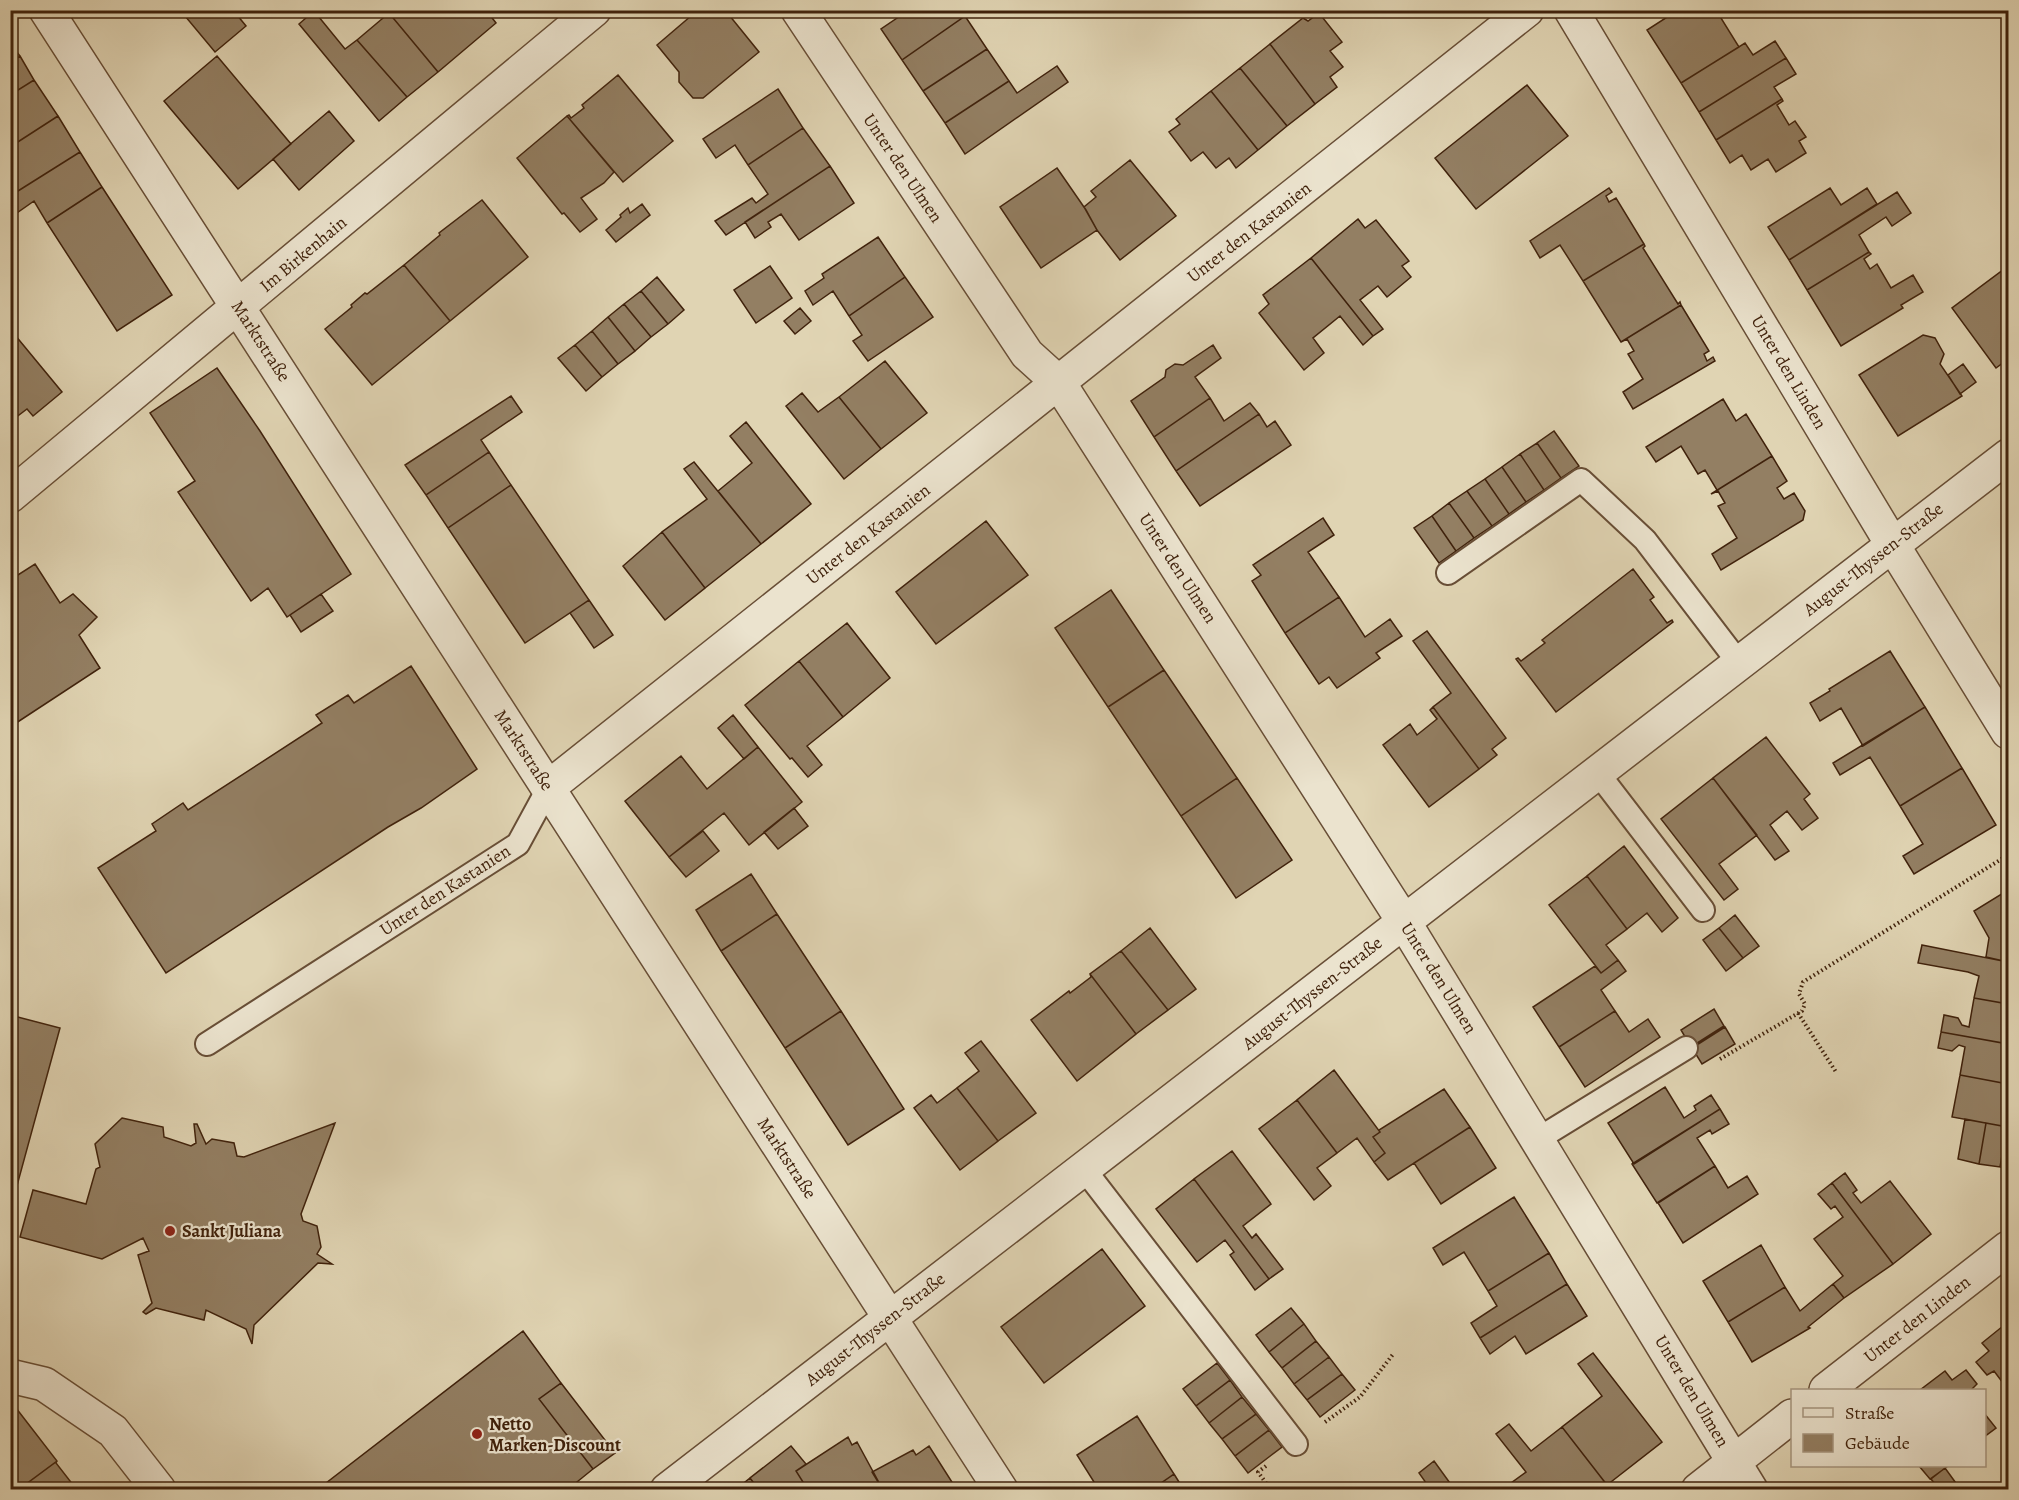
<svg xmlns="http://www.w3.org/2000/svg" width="2019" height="1500" font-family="Alegreya,serif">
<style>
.building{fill:#937f63;stroke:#40220c;stroke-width:1.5}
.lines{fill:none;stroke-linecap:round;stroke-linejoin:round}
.lane-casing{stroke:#684e36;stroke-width:26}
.street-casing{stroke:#684e36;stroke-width:36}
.path{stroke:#40220c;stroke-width:4;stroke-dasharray:1.5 3;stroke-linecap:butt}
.lane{stroke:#ebe3ce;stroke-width:22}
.street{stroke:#ebe3ce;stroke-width:33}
.poi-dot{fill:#8f2418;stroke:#ebe3ce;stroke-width:2}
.labels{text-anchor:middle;stroke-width:4.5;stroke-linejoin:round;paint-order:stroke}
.street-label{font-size:18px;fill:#40220c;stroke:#ebe3ce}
.poi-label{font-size:18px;font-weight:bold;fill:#40220c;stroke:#ebe3ce;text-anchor:start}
</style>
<rect width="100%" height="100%" fill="#e0d4b3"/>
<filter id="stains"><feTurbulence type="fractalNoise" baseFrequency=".00333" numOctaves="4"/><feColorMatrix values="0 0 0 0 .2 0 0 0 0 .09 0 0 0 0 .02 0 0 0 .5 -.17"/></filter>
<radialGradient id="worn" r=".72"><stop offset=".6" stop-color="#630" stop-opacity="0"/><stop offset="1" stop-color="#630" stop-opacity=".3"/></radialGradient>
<path class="building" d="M180,10h53l13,16 -31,26z
M392,10h94l10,13 -58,49 -49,-59z
M698,10h27l34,42 -56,46h-10l-14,-16v-10l-22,-27z
M909,10h52l4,6 -63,44 -21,-31z
M1678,10h38l23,37 -58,36 -34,-53z
M314,11l31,38 12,-9 50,57 -28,24 -80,-97z
M389,13l49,59 -31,25 -50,-57z
M1319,13l23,29 -12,9 13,16 -13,10 7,10 -22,17 -45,-60 33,-26 5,3z
M965,16l22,33 -64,42 -21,-31z
M1775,41l11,17 -87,54 -18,-29 64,-40 8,12z
M10,43l10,13 -10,7z
M1270,44l45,60 -28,22 -47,-58z
M987,49l22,32 -64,42 -22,-32z
M20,56l14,24 -22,14 -2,-31z
M217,56l74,88 -53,45 -74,-88z
M1786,58l10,16 -22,13 8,12 -66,41 -17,-28z
M1057,66l11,16 -103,72 -20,-31 64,-42 8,12z
M1240,68l47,58 -29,24 -47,-59z
M618,75l55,66 -50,41 -56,-66 2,-1 2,3 13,-10 -2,-3z
M34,80l24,36 -48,31v-52z
M1527,85l41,51 -92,73 -41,-51z
M778,89l25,39 -55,37 -13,-20 -19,13 -13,-19z
M1211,91l47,59 -22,18 -7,-10 -13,10 -13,-16 -12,9 -22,-29 11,-8 -4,-5z
M1782,99l1,2 -6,4 12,20 6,-4 11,16 -7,4 7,12 -30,19 -8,-13 -17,11 -9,-15 -12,8 -14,-23z
M329,111l25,30 -55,49 -26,-31z
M58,116l22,36 -70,44v-19l6,-4 -6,-8v-18z
M567,116l47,56 -10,11 -23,15 16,21 -17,13 -16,-19 -2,1 -45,-56z
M803,128l27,38 -104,69 -11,-14 37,-23 4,5 12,-9 -20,-29z
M80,152l22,35 -55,36 -13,-22 -23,16 -1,-21z
M1130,160l46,56 -56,44 -23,-30 -13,-23 12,-10 -5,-6z
M830,166l24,37 -55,37 -18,-26 -13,8 3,5 -16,11 -10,-16z
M1057,168l29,42 11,20 -56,38 -41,-61z
M102,187l70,108 -55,36 -70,-108z
M1609,188l3,4 -6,4 3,6 7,-4 28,46 -61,37 -23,-36 -20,13 -10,-17z
M1830,188l11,17 26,-17 10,16 -88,56 -21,-33z
M1897,192l14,21 -19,13 -6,-9 -27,18 10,17 -62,38 -18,-30z
M482,200l46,57 -78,64 -46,-56 36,-30 -1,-2z
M642,204l8,11 -34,27 -10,-12 15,-13 -1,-2 8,-7 2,5z
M1358,219l7,9 11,-8 33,41 -7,5 9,11 -24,20 -9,-11 -18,14 23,29 -10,7 -62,-78z
M878,237l27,40 -56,39 -16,-25 -20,14 -8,-14 19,-13 -2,-4z
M1644,244l1,2 -2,2 35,56 2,-2 1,3 -60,37 -38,-61z
M1869,252l2,2 -7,5 6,10 7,-5 14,24 22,-13 10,17 -22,13 2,3 -62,38 -34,-56z
M1311,258l62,78 -10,9 -23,-29 -27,22 11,15 -20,17 -45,-57 10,-9 -6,-9z
M404,265l46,56 -78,64 -47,-56 27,-22 -1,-2 14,-12 2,1z
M770,266l22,32 -36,25 -22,-33z
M2007,267l1,2v90l-12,9 -44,-60z
M657,277l27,33 -16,14 -27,-33z
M905,277l28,40 -65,44 -15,-20 9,-6 -13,-19z
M641,291l27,33 -17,13 -27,-33z
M624,304l27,33 -16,14 -27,-34z
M1681,305l28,46 -5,3 3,7 6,-4 2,4 -82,48 -10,-17 20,-13 -15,-25 6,-3 -7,-12 -6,3z
M800,308l11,13 -16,13 -11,-13z
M608,317l27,34 -17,13 -26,-33z
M10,329l52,63 -29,24 -6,-7 -12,9 -5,-5z
M592,331l26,33 -16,13 -27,-32z
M1923,335l12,3 9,16 -4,10 22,32 -64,40 -39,-61z
M575,345l27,32 -16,14 -28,-33z
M1213,345l8,13 -26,19 15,21 -56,39 -23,-36 34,-24 1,-7 9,-6 8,1z
M885,361l42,52 -46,36 -42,-52z
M1963,364l13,18 -16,12 -12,-19z
M217,368l43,63 91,143 -64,43 -19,-29 -17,13 -73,-109 17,-11 -45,-68z
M802,393l16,19 21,-15 42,52 -37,30 -58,-73z
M511,396l11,16 -41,28 8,12 -63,43 -21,-30z
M1210,398l14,23 26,-18 9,11 -83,57 -22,-34z
M1723,399l13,22 10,-7 26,42 -61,38 6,-4 -12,-20 -7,4 -17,-28 -25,16 -10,-15z
M1259,414l8,13 8,-6 16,24 -91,61 -24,-35z
M746,422l65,82 -50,40 -43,-53 34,-28 -22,-27z
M1554,431l25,35 -18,12 -24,-35z
M1537,443l24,35 -17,12 -24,-36z
M489,452l22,33 -63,43 -22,-33z
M1520,454l24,36 -18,12 -24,-35z
M1772,456l15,25 -10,7 7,11 10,-6 11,18 -2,9 -82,50 -9,-16 25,-16 -19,-32 7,-3 -7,-12 -7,3z
M694,462l67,82 -56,44 -43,-56 45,-33 -23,-30z
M1502,467l24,35 -17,12 -24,-35z
M1485,479l24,35 -17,12 -25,-35z
M511,485l78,115 -64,43 -77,-115z
M1467,491l25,35 -18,12 -25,-35z
M1449,503l25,35 -18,13 -24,-35z
M1432,516l24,35 -17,12 -25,-35z
M1323,518l11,17 -26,17 31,45 -54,36 -33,-52 9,-6 -8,-10z
M986,521l42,54 -92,69 -40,-52z
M662,532l43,56 -40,32 -42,-54z
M35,564l25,39 13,-9 24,23 -18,18 21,33 -90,59v-147z
M1633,569l21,28 -4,3 17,23 5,-3 1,2 -117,90 -40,-53 2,-1 3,3 24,-18 -3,-3z
M1111,590l53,80 -56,37 -53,-79z
M321,594l12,17 -32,21 -11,-17z
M1339,597l26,40 25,-18 12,17 -26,17 4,5 -43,30 -8,-11 -10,7 -34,-51z
M589,600l24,35 -19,13 -24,-35z
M847,623l43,55 -47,39 -44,-56z
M1427,631l79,107 -14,11 5,6 -18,14 -46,-62 18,-14 -38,-52z
M1890,651l35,56 -62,39 -22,-38 -21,13 -10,-18 20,-12 -1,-2z
M799,661l44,56 -36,29 15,19 -14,12 -16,-19 -2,1 -45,-54z
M411,666l66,103 -56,39 -33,19 -222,146 -68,-105 58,-37 -4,-7 31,-21 5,7 134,-87 -6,-8 32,-20 6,8z
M1164,670l73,108 -56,38 -73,-109z
M1433,707l46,62 -50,38 -46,-62 27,-21 7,11 20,-16 -7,-9z
M1925,707l37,61 -62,38 -30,-49 -30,18 -7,-12z
M733,715l25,32 -14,12 -26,-31z
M1766,737l44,57 -6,5 14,19 -16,12 -15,-19 -17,14 19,26 -14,9 -62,-82z
M758,747l44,55 -53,43 -25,-32 -55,44 -44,-56 56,-45 26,33z
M1962,768l34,57 -82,49 -11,-18 20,-12 -23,-38z
M1237,778l55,82 -56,38 -55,-82z
M1713,778l44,57 -38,29 19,25 -14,11 -63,-81z
M794,808l14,18 -30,23 -14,-17z
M703,831l16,20 -33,26 -17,-20z
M1624,846l54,72 -16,14 -15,-19 -20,16 -40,-53z
M751,874l26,40 -56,37 -25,-41z
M1587,876l40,53 -21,16 12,15 -17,13 -52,-68z
M2008,890v72l-22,-5 3,-19 -15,-27z
M777,914l64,97 -56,37 -64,-97z
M1735,915l24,31 -16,12 -24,-30z
M1150,928l46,61 -28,21 -47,-59z
M1719,928l24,30 -17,13 -23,-31z
M1922,945l86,17v42l-34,-6 5,-22 -11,-4 -50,-9z
M1121,951l47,59 -32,24 -46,-60z
M1618,960l8,11 -25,19 14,21 -56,36 -26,-40 62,-41 6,7z
M1090,974l46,60 -59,47 -46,-61 38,-29 1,2 21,-16z
M1974,998l34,6v40l-67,-12 3,-17 14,3 4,7 7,2z
M1714,1009l10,17 -33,21 -10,-17z
M841,1011l63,98 -56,36 -63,-97z
M1615,1011l14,21 19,-13 12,18 -75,50 -26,-40z
M10,1015l50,13 -48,176 -2,-1z
M1725,1027l10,17 -33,20 -10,-16z
M1941,1032l67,12v40l-48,-9 5,-28 -6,-2 -7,6 -14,-3z
M981,1041l55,72 -38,28 -41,-53 22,-17 -14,-18z
M1334,1070l46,62 -7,5 12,16 -11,9 -17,-24 -20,15 -40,-53z
M1960,1075l48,9v43l-56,-10z
M1665,1087l19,31 12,-8 -2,-4 17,-11 9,14 -86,55 -26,-41z
M957,1088l41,53 -38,29 -46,-62 17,-13 6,8z
M1444,1089l26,38 -82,53 -14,-18 11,-9 -12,-16 7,-5 -1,-2z
M1297,1100l40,53 -20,15 14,18 -17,14 -55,-71z
M1720,1109l9,15 -17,10 -2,-4 -13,8 18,28 -58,37 -25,-39z
M122,1118l41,9 1,10 27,9 5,-3 -2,-19h3l9,20 6,-5 22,4 3,13 7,1 91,-34 -34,91 2,7 14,5 4,21 -4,7 15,10 -14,-1 -64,62 -2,19 -6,-15 -40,-19 -2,10 -48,-12 -10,6 -3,-2 9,-9 -14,-48 11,-4 -6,-13 -41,21 -82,-22 13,-47 53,14 10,-35 4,-2 -5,-23z
M1965,1119l21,4 -7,41 -21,-5z
M1986,1123l21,4 -7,40 -21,-3z
M1470,1127l26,41 -55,36 -27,-41z
M2007,1127h1v42l-8,-2z
M1232,1151l39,53 -28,22 9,12 4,-4 27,35 -14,10 -75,-100z
M1715,1166l13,22 19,-12 11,18 -75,49 -25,-40z
M1845,1173l12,17 -4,3 8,10 29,-22 41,53 -38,30 -61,-81z
M1194,1179l75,100 -14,11 -25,-35 4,-3 -9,-12 -28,22 -41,-53z
M1832,1183l61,81 -49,34 -11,-14 10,-8 -29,-37 29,-22 -8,-11 -4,3 -13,-15z
M1514,1197l35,56 -61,38 -24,-39 -21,13 -10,-17z
M1761,1245l24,42 -57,35 -25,-41z
M1102,1249l43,57 -101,77 -43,-56z
M1549,1253l18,31 -87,54 -9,-15 26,-17 -9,-15z
M1567,1284l20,32 -61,38 -11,-18 -25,18 -10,-16z
M1833,1284l11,14 -36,29 2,1 -58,34 -24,-40 57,-35 15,24z
M1291,1308l13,16 -35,28 -13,-17z
M2008,1322v64l-2,1 -12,-16 -7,4 -11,-13 13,-11 -7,-8z
M1304,1324l12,17 -34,27 -13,-16z
M523,1331l38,52 -22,16 54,70 -26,21h-250z
M1316,1341l13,16 -35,27 -12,-16z
M1593,1353l69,89 -55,43 -45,-58 40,-31 -24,-32z
M1329,1357l13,17 -35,26 -13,-16z
M1217,1363l13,17 -34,26 -13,-17z
M1966,1370l11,14 -6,6h-51l25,-19 7,9z
M1342,1374l13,16 -35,27 -13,-17z
M1230,1380l12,17 -33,26 -13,-17z
M561,1383l54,70 -22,16 -54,-70z
M1242,1397l14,17 -34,25 -13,-16z
M16,1408l41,53 -39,29h-8v-78z
M1984,1413l12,15 -12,9z
M1256,1414l13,16 -34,26 -13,-17z
M1137,1416l37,58 -23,16h-52l-22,-35z
M1509,1424l22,27 31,-24 45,58 -6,5h-86l-4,-7 15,-11 -30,-38z
M1269,1430l13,17 -34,26 -13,-17z
M848,1437l4,8 5,-3 26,48h-75l-12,-19z
M791,1446l15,18 -10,7 12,19h-49l-9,-12z
M929,1446l28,44h-74l-11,-18 41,-22 3,5z
M57,1461l-1,2 21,27h-59z
M1434,1461l21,29h-24l-12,-17z
M1919,1466h29l-18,13z
M1945,1468l16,22h-21l-9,-11z
M1174,1474l10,16h-33z
M750,1478l9,12h-24z"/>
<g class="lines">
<g class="lane-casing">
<path id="lane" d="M1448,573l133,-93 64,60 94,123
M1597,772l106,138
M207,1044l311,-200 31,-57
M1538,1139l148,-91
M1084,1169l212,275"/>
</g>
<g class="street-casing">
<path id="street" d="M46,10l955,1480
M798,10l229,344 32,29 345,539 347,568
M1571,10l321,534 116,188
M10,496l584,-486
M549,787l978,-777
M10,1376l34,8 69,47 46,59
M1826,1390l182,-142
M667,1490l1341,-1034
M1698,1490l94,-74"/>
</g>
<path class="path" d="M1798,1013l38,59
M1720,1059l82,-48 3,-7 -6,-10 4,-12 205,-127
M1325,1422l35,-25 34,-44
M1266,1466l-8,6 13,18"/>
<use href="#lane" class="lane"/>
<use href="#street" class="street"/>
</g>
<g class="poi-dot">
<circle cx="170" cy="1231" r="6"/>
<circle cx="477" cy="1434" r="6"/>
</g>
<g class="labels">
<g class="street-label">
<text transform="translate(903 168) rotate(56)" y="6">Unter den Ulmen</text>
<text transform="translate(1249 232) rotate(-38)" y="6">Unter den Kastanien</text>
<text transform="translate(303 254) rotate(-40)" y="6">Im Birkenhain</text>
<text transform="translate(261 341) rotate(57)" y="6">Marktstraße</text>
<text transform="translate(1789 372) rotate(59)" y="6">Unter den Linden</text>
<text transform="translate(868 534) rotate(-38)" y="6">Unter den Kastanien</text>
<text transform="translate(1873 559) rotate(-38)" y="6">August-Thyssen-Straße</text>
<text transform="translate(1178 568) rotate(57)" y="6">Unter den Ulmen</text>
<text transform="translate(524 750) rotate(57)" y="6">Marktstraße</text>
<text transform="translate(445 890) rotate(-33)" y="6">Unter den Kastanien</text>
<text transform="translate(1439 978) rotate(58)" y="6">Unter den Ulmen</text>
<text transform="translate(1312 993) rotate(-38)" y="6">August-Thyssen-Straße</text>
<text transform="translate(787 1158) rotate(57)" y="6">Marktstraße</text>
<text transform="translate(1917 1319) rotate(-38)" y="6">Unter den Linden</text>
<text transform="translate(875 1329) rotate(-38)" y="6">August-Thyssen-Straße</text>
<text transform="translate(1692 1391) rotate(59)" y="6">Unter den Ulmen</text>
</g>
<g class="poi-label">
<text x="182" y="1237">Sankt Juliana</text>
<text x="489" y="1430">Netto<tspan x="489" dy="21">Marken-Discount</tspan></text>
</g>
</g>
<rect width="2019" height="1500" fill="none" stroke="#e0d4b3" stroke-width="36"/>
<rect x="12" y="12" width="1995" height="1476" fill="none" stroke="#40220c" stroke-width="3"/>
<rect x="18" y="18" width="1983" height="1464" fill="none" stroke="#40220c" stroke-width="1.5"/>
<rect x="1791" y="1389" width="195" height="78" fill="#ebe3ce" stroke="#a79680" stroke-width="1.5"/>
<rect x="1803" y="1408" width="30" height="9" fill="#ebe3ce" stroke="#a79680" stroke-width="1.5"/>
<text x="1845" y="1419" font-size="18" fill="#40220c">Straße</text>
<rect x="1803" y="1434" width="30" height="18" fill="#937f63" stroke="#a79680" stroke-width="1.5"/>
<text x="1845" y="1449" font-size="18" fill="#40220c">Gebäude</text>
<rect width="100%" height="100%" filter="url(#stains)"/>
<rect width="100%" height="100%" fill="url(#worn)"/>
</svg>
